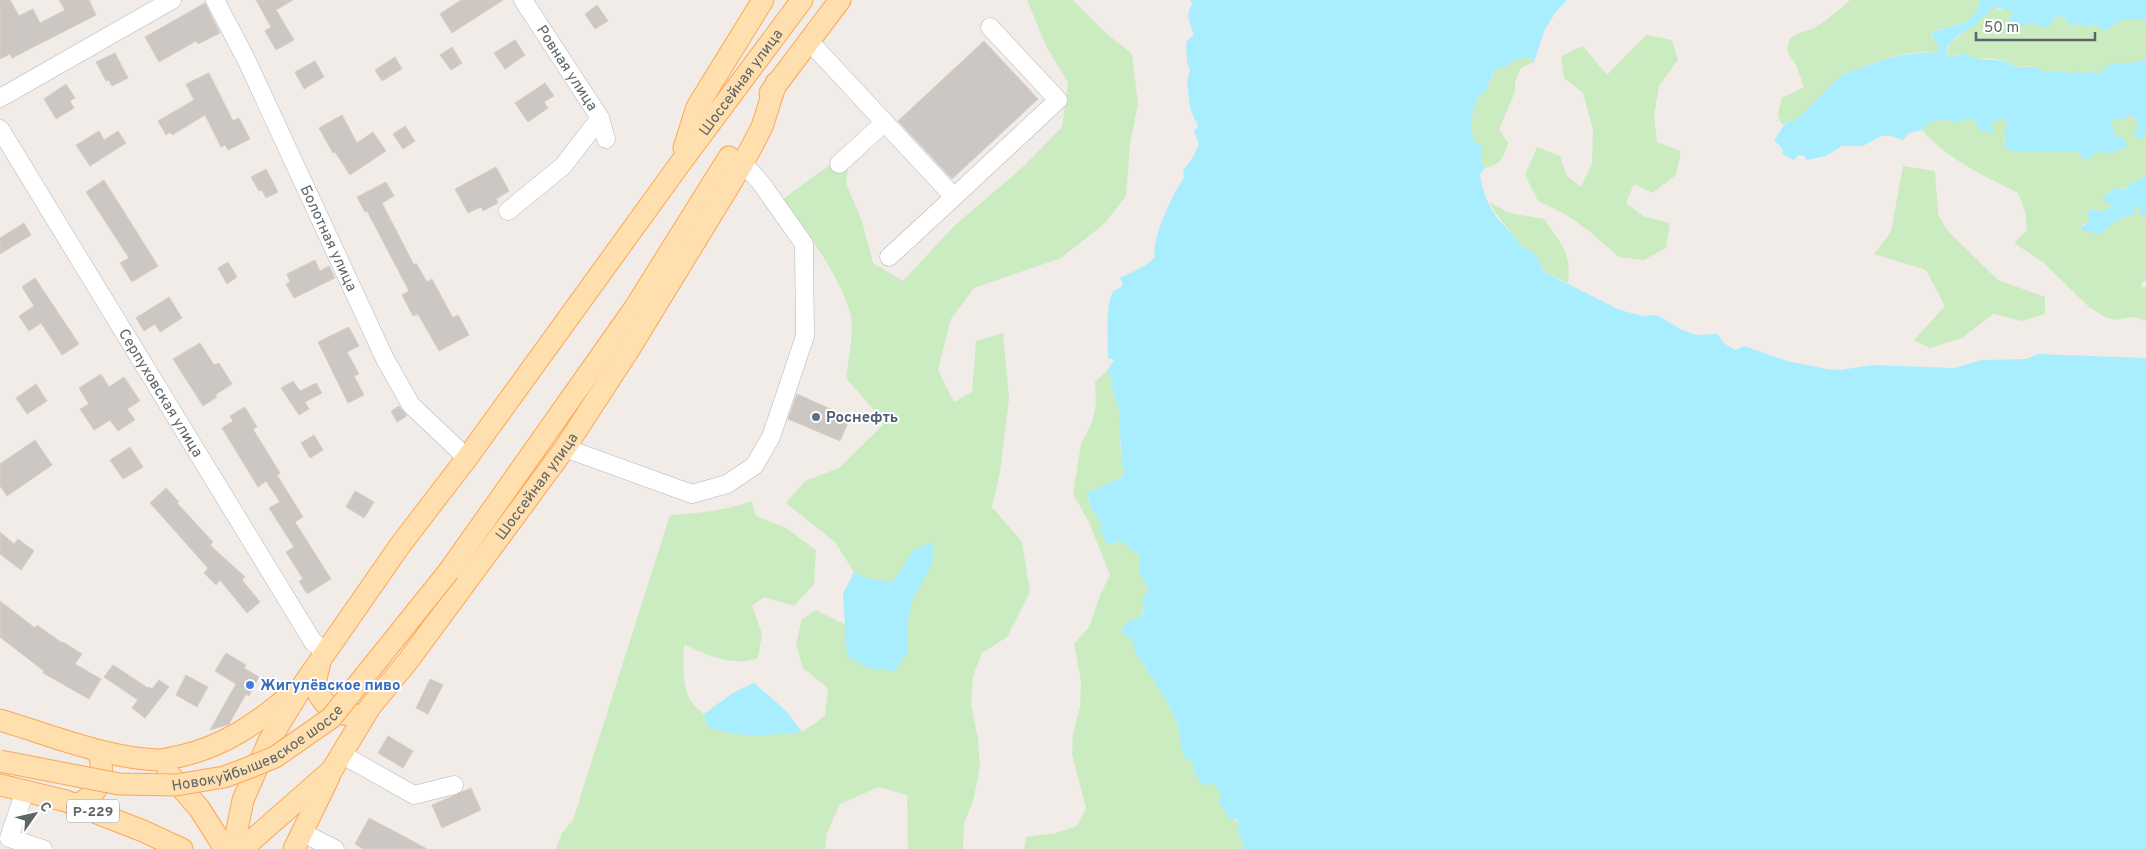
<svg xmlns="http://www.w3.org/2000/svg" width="2146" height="849" font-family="Overpass,sans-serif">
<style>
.green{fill:#cbebc1}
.water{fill:#a9eeff}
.building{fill:#cdc7c3;stroke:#d7cdc4}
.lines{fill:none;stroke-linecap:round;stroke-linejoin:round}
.minor-casing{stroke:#b2b7ba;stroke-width:19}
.major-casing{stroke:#fea653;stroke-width:23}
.minor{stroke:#fff;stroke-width:18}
.major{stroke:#ffdfae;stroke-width:21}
.major-bridge-casing{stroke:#fea653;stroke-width:23;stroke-linecap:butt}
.major-bridge{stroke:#ffdfae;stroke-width:21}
.service-dot{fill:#5c6f8a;stroke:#fff;stroke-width:2}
.shop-dot{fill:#3f7fe0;stroke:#fff;stroke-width:2}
.labels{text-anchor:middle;stroke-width:4;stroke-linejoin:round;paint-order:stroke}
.shield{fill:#fff;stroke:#8e9395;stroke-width:1}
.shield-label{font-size:14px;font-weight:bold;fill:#5e6568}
.street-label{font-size:15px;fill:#5e6568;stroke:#fff}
.service-label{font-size:15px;font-weight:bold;fill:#4e5e75;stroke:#fff;text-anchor:start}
.shop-label{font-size:15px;font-weight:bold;fill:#366cbe;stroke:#fff;text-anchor:start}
</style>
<rect width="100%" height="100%" fill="#f1ece7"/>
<path class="green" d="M1027,0h46l34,34 25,20 6,49 -8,42 -4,51 -22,28 -43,34 -87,30 -23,31 -13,51 16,32 18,-10 4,-51 27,-8 6,65 -9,74 -8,35 30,35 8,50 -23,45 -25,16 -9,23 -2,28 7,35 2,28 -7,34 -9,22 -1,26h-55l-1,-54 -28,-8 -39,17 -13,29 -2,16h-269l6,-16 11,-13 97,-305c28,-2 56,-4 82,-14l4,15 30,12 30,22 -2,34 -20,22 -30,-9 -12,9 10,28 -4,24c-30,9 -47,-3 -74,-13 -1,18 -2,39 6,55 3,5 10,10 14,14l29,-21 21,-10 32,28 16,21 23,-16 3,-28 -25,-20 -7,-24 6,-25 14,-9 30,15 -3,-31 11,-22 -19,-30 -49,-39 19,-22 34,-13 44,-43 -11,-17 -26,-30c2,-18 9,-48 4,-66 -13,-41 -43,-79 -67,-113l67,-49 -4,34 16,37 11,42 30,18 51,-55 70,-60 38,-39 6,-45 -22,-36z
M1850,0h130c-5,30 -30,22 -49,33l8,13 -2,7c-26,-3 -51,5 -76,15 -5,2 -13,3 -18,7 -19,14 -31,34 -51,47l-5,-1 -4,4c-8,-10 -4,-15 -1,-27l22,-11 -8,-22 -9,-14 3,-13c9,-6 13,-6 22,-9 7,-2 32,-23 38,-29z
M1994,6l5,4 11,-1 4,3 -5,7 12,6 5,-2 25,1 6,-8 7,1 5,8 12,-1 7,3 6,-3 11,7 18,-12 23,1v39c-20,8 -29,0 -47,15l-9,-3 -5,3 -42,-2 -10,-6 -15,1 -14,-6 -14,-3 -15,1 -17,-5 -6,3 -6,-2c2,-16 17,-20 28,-30 8,-5 12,-14 20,-19z
M1646,35l26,5 6,20 -19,26 -5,30 3,26 24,9 -5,24 -24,18 -18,-9 -8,19 17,13 27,7 -4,25 -22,12 -25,-3 -30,-26 -24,-17 -27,-13 -13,-26 12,-28 23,9 7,20 14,11 11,-23 1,-34 -10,-37 -19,-15 -3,-22 22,-10 24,29z
M1528,57l6,5 -13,6 -6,15v9l-16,37 9,14c-5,16 -7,21 -23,25 -13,-19 -19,-51 -6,-72 1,-2 4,-3 6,-5 5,-6 7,-17 12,-24l7,1 12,-9z
M2134,116l10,23 -1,-7 3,2v42l-10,6 -7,2v3l-10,3 -3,-3 -10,8 6,11 -10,6 -11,-3 -2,12 -9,6 25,4c7,-9 18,-15 30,-16l-1,-6 3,-6 9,14v64l-4,1 -1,6 5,-1v34l-12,-4 -20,3 -9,-3 -16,-10 -45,-44 -30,-20 13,-13 -2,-19 -7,-18c-34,-17 -71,-34 -96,-63 2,-2 3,-5 5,-6 7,-4 23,-6 29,-1l10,-4 9,1 6,12 14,-12 9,-2 4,8 -4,5 2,8 -2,6 17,7h55l5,3 3,6 16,-10h20l3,-3 -10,-15 -2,-10 5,-5z
M1903,166l32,5 3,43 9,16 51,50 47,17v17l-23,7 -29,-7 -31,24 -32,10 -16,-8 31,-34 -19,-36 -52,-16 17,-22z
M1489,202l20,11 35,6c16,24 28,33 24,64l-24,-11c-4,-13 -9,-21 -23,-25 -9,-16 -23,-28 -32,-45z
M1107,371l5,5c-3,10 3,20 6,29 4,13 3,28 2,40 -1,3 3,7 3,11 1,6 -1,9 2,15l-4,7 -29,13 -4,8 4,11 10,14 -2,5 7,16 15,-4 18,13v20l9,16c-7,10 -2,33 -20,30l-8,10 6,7h5l7,21 24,37 15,29 4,27 4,8 6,2 2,11 14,12 6,-2 7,14 -3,6 13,18 3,-2 5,8 -2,4 7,13v6h-220l2,-12 30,-4 21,-7 9,-18 -14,-54 1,-21 7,-26 1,-26 -7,-37 15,-17 11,-32 10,-20 -21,-53 -16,-28 8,-50 11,-22 4,-18 -1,-22z"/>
<path class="water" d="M1191,0h376l-11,12 -11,17 -11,33 -6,-5 -12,2 -12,9 -6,-1c-7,7 -8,17 -13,24 -5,6 -2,-1 -6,5 -8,13 -9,32 -5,46l8,4 -1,16 4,6 -5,6c2,16 8,32 18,45 8,9 17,17 23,28 14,4 19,12 23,25l76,38 23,6 14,-1 25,15 15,5 20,-1 8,10 10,6 9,-4 43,15 40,8 13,1 33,-5 81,3 28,-8 44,-1 12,-5 108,4v491h-902v-6l-7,-13 2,-4 -2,-6 -3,-2 -4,2 -12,-19 3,-6 -7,-12 -10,3 -10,-14 -2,-11 -6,-2 -4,-8 -4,-27 -15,-29 -24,-37 -4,-8 -3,-13 -5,1 -6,-8 8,-10c13,2 18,-11 13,-22l7,-7 -9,-17v-20l-5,-1 -13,-12 -15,4 -7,-16 2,-5 -10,-14 -5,-17 34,-15 4,-7 -4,-10 2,-6c-6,-15 0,-33 -5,-50 -3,-9 -9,-19 -6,-29l-5,-5 7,-11 -6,-2c0,-18 -3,-52 5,-67l7,-3 3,-4 -3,-6 25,-12 10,-9c-5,-16 19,-66 29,-79l-1,-8 10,-13 6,-13 -5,-13 4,-5 -8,-18 -3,-27 3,-11 -3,-8 -1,-19 2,-3 6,-5c-3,-10 -10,-20 -2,-30z
M1980,0h166v20l-23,-1 -18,12 -11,-7 -6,3 -7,-3 -12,1 -5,-8 -7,-1 -6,8 -8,4c-14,-10 -20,1 -33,-1l-1,-8 5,-7c-7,-4 -13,-1 -20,-6l-19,19 -19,12 -9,10 -1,8 6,2 12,-4c9,9 26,5 38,8 5,1 10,4 15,6 10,2 19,-4 26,5h23l5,2 6,-3 8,3 5,-3 9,3 12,-10 27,-2 8,-3v75l-3,-1 1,7 -6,-2 -4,-3 4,-8 -4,-11h-6l-6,4 -6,-2 -5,5 3,5 -1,5 5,5h6l3,9c-7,3 -15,7 -22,7l-5,-3 -16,10 -3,-6 -5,-3h-55l-13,-2 -4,-4 2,-7 -2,-8 4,-5 -5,-8 -12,5 2,9 -3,3 -5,-6 -5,3 -5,-12 -9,-1 -10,4c-6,-5 -22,-3 -29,1 -2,1 -3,4 -5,6l-13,3 -6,7 -13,-4h-9l-18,10h-21l-16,10 -19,4 -3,-4 -6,-1 -4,5 -12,-6 1,-4 -9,-10 13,-19 5,1c20,-13 32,-34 51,-47 5,-4 13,-5 18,-7 25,-10 50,-17 76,-15l2,-7 -8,-12c19,-12 44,-4 49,-34z
M2146,176v41l-7,-5 1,-3 -3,-5 -3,5 1,6c-15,0 -24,11 -35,19l-15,-3 -5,-4 5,-2 4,-4 -1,-8 3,-4 11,3 10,-6 -10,-7 14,-12 3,3 9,-2 1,-4 7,-2z
M933,542l-1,22 -20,37 -4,21 -1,30 -12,19 -24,-2 -24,-13 -4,-62 11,-22 15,7 23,3 23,-33z
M754,683l32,28 16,21c-34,3 -61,7 -94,-5l-4,-13 29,-21z"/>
<path class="building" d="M0,0h10l9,16 14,-7 7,14 25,-13 -6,-10h30l7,15 -84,43 -2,-4 -10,5z
M256,0h37l-17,10 18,30 -18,10 -11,-19 6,-4z
M461,0h42l-51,33 -12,-19z
M205,3l15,30 -22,11 -2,-3 -37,21 -14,-25z
M597,5l11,16 -13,8 -10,-15z
M515,40l10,15 -20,14 -11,-16z
M984,41l54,58 -86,80 -54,-58z
M452,47l10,16 -11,7 -11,-15z
M115,53l13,25 -16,8 -3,-6 -3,1 -10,-19z
M395,57l7,12 -20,12 -7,-11z
M315,61l9,16 -20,12 -9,-17z
M209,73l24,48 6,-3 11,21 -22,11 -3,-5 -4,2 -16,-32 -33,20 -2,-3 -4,3 -8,-14 36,-21 -8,-16z
M545,83l9,13 -10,6 4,6 -20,14 -13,-19z
M66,84l9,14 -5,3 4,7 -18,11 -12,-20z
M342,115l15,28 16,-11 13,19 -36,24 -15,-23 -2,1 -14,-25z
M405,126l10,15 -12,8 -10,-15z
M99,131l5,9 14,-9 8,12 -36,23 -14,-21z
M496,167l13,24 -13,8 2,4 -15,8 -2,-4 -13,6 -13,-24z
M266,169l12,23 -12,6 -4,-8 -3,1 -8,-14z
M104,180l54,86 -26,16 -12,-19 9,-5 -43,-66z
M386,182l8,14 -12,7 32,62 2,-2 11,19 5,-3 21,39 5,-3 11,20 -30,16 -21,-37 -5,2 -11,-21 7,-4 -42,-80 -2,1 -8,-15z
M24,223l7,12 -31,19v-16z
M315,260l5,11 9,-5 6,12 -41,20 -8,-14 4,-2 -3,-8z
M228,262l9,15 -10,7 -9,-16z
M35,278l44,66 -17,11 -21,-32 -12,8 -10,-15 15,-10 -12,-19z
M169,297l13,21 -22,14 -5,-8 -11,7 -8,-13z
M349,327l10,19 -12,6 12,22 -5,2 10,19 -16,8 -30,-61z
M200,343l14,22 5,-2 13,21 -17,11 2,2 -14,9 -30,-47z
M101,374l8,13 15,-10 16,24 -13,8 8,11 -17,11 -8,-11 -16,10 -14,-21 9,-5 -10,-16z
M293,381l7,10 16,-8 6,10 -17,9 4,7 -10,6 -18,-27z
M36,384l11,17 -20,13 -11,-16z
M797,394l53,24 -10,23 -52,-22z
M399,406l8,10 -10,6 -6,-11z
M245,407l12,20 -4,2 27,44 -3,2 26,42 -8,5 36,57 -24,15 -8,-13 4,-2 -17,-27 8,-5 -25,-39 11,-6 -14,-21 -8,6 -36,-59 11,-7 -3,-5z
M314,435l9,15 -13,8 -9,-15z
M35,440l17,25 -45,31 -7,-10v-22z
M130,447l13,20 -20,12 -13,-19z
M166,488l13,14 -2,1 36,39 -3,3 35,32 -3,3 18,22 -13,11 -27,-33 -4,5 -12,-12 4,-5 -58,-65z
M355,491l19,11 -10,16 -18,-11z
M0,532l14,12 4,-5 16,12 -13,19 -21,-16z
M0,601l35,27 2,-3 25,18 1,-1 19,12 -7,10 26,15 -12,20 -46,-26 1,-2 -44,-34z
M226,653l20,12 -2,3 15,9 -10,19 -3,-2 -17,30 -19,6 26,-46 -21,-13z
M113,665l35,23 1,-1 3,2 7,-9 10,7 -24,31 -13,-10 6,-8 -34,-23z
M186,675l22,12 -11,20 -21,-12z
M430,679l13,6 -15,29 -12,-6z
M388,736l25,15 -10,17 -25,-15z
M471,788l10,22 -39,18 -10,-23z
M369,818l34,18 24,13h-64l-8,-5z"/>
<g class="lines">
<g class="minor-casing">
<g id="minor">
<path id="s1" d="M215,0l31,59 139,300 26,46 56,53"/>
<path id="s2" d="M523,0l77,118 6,21"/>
<path d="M809,41l145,156 104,-97 -68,-73"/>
<path d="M0,98l172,-98"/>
<path id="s3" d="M0,129l313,513 13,10"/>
<path d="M839,164l46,-42"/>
<path d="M508,211l55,-45 37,-48"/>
<path d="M889,257l65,-60"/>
<path d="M565,448l127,46 35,-10 27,-18 17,-29 34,-101 -1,-92 -43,-61 -18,-20"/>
<path d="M341,754l73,41 40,-10"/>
<path d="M25,791l-16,47 34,11"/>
<path d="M303,833l32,16"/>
</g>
</g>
<g class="major-casing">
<g id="major">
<path d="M770,93l70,-93"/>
<path d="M684,148l13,-41 66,-107"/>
<path d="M449,571l185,-262 95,-152"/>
<path d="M320,662c-1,6 -4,13 -4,19 0,19 20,37 38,33"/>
<path d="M0,720c50,15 106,38 158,40 7,0 16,-3 23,-4 43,-10 75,-32 108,-60"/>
<path d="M168,773l31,35 26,41"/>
<path d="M0,785l66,16 77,30 39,18"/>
<path d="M77,805c24,-13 29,-29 21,-54"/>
<path id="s4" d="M233,849l10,-49 26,-59 36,-59 96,-138 66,-86 212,-293 123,-165"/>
<path id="s5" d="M242,849l90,-79 38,-63 38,-46 157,-213 65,-100 113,-185 19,-36 14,-44"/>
<path d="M294,849l35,-72"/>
</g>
</g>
<use href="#minor" class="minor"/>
<use href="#major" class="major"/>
<g class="major-bridge-casing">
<g id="major-bridge">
<path id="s6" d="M0,761l119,23 57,1 48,-8 24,-9 27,-11 56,-39 118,-147"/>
</g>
</g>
<use href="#major-bridge" class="major-bridge"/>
</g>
<circle class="service-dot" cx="816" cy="417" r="5"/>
<circle class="shop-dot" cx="250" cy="685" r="5"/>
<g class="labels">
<rect class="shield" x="67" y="799.5" width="52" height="23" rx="4"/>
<g class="shield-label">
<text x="93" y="816">Р-229</text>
</g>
<g class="street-label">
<text dy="5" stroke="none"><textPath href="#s2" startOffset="81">Ровная улица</textPath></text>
<text dy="5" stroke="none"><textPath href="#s4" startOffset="925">Шоссейная улица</textPath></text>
<text dy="5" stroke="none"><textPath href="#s1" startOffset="264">Болотная улица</textPath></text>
<text dy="5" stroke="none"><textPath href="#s3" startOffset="309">Серпуховская улица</textPath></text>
<text dy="5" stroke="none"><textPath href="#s5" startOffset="470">Шоссейная улица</textPath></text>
<text dy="5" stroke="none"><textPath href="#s6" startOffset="269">Новокуйбышевское шоссе</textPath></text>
</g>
<g class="service-label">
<text x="826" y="422">Роснефть</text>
</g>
<g class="shop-label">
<text x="260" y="690">Жигулёвское пиво</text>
</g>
</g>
<g transform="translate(35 814) rotate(56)" stroke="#ffffff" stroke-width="4" paint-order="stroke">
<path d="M0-4L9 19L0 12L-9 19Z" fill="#5e6568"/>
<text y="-8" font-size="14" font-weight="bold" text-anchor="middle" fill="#5e6568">С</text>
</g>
<path d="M1976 32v8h119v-8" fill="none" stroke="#5e6568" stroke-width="2.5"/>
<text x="1984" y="32" font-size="15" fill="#5e6568" stroke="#ffffff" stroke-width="4" paint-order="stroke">50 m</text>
</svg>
